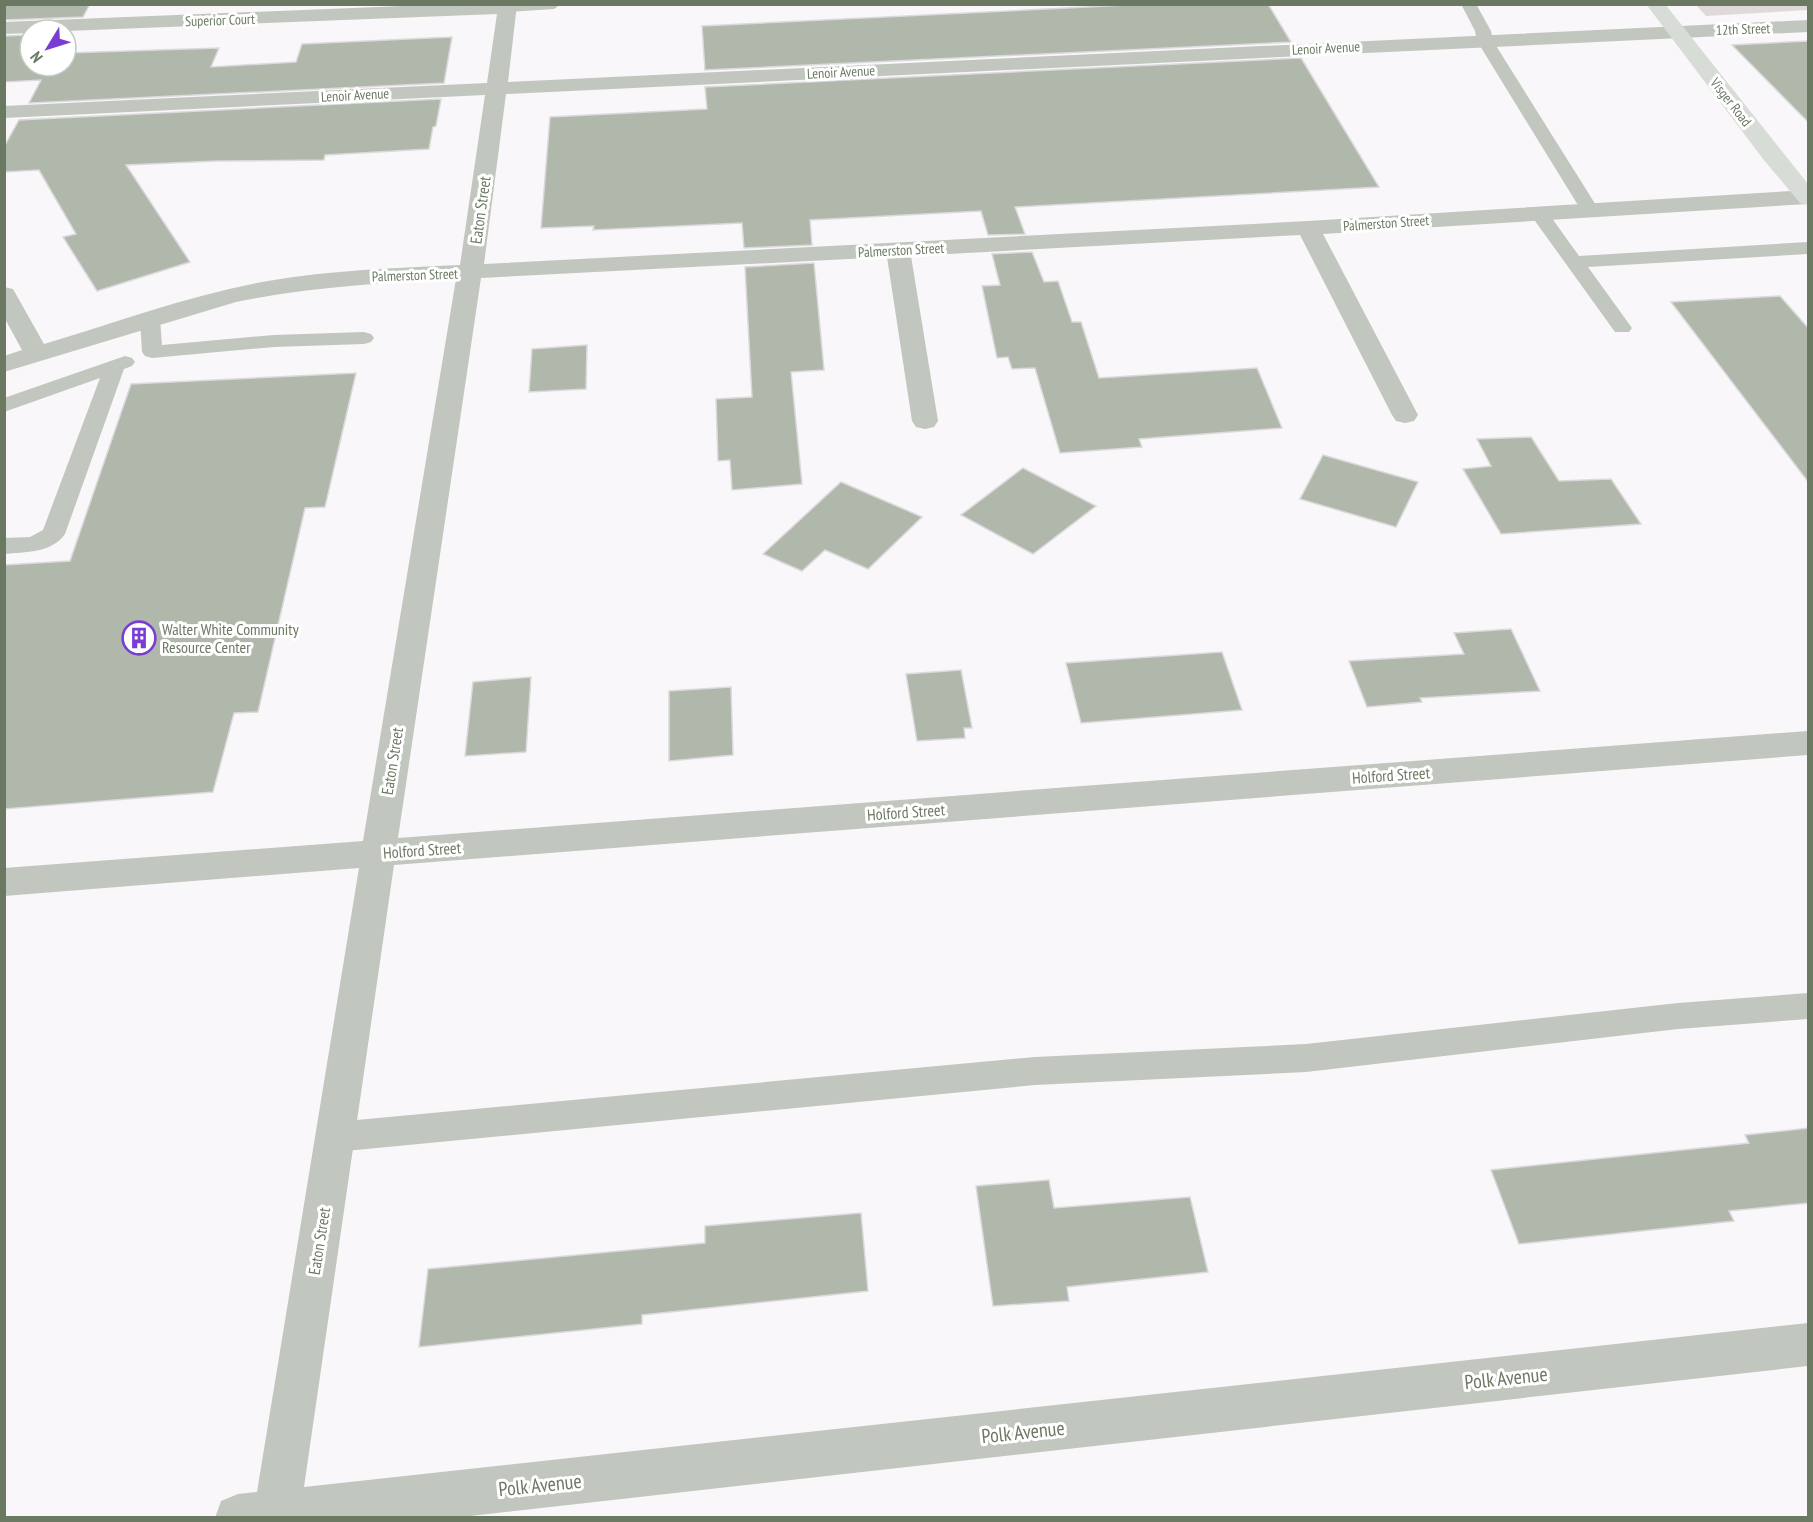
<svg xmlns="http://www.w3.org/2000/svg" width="1813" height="1522" font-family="'PT Sans Narrow',sans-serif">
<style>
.green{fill:#e0d9da}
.building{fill:#b0b7ab;stroke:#dbd9db;stroke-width:1.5}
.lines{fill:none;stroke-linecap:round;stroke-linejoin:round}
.lane{fill:#c1c6be;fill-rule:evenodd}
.street{fill:#c1c6be;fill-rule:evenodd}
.secondary{fill:#d8dcd6;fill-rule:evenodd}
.labels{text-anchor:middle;stroke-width:6;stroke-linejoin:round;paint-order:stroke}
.far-street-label{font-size:14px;fill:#6b7962;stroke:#fff}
.street-label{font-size:16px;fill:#6b7962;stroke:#fff}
.poi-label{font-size:16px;fill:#6b7962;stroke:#fff;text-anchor:start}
.near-street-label{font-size:20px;fill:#6b7962;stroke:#fff}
</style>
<rect width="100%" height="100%" fill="#f9f7f9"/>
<path class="green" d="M1696,5h112v5l-102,6z"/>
<path class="building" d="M4,4h86l-7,13 -79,3z
M1148,4h120l23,38 -586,28 -3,-44z
M30,35v31h36v-13l153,-5 -8,19 85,-5 6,-18 150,-7 -8,46 -415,20 12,-23 -37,2v-46z
M1809,41v82l-77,-78z
M1301,58l78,129 -364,20 10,27 -37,1 -7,-24 -171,9 2,25 -68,3 -2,-25 -149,7 1,-4 -53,2 9,-111 157,-8 -2,-22z
M441,99l-5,27 -3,1 -4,22 -104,6 -1,5 -108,1 -90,4 64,97 -93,29 -34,-54 13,-3 -37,-64 -35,2v-25l15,-27z
M1032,252l12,30 14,-1 14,41h9l18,56 158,-10 25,60 -143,11 3,8 -82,6 -25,-85 -23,1 -4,-12 -11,1 -15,-72 18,-1 -8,-31z
M814,263l10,107 -33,2 11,112 -70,6 -2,-30 -12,1 -2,-62 36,-2 -7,-130z
M1780,296l29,33v154l-138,-181z
M587,345l-1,44 -57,3 3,-43z
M356,373l-31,134 -20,1 -47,204 -24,1 -21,79 -209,17v-244l66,-4 61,-177z
M1531,437l28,44 52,-2 30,45 -140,10 -38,-65 28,-3 -14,-27z
M1323,455l95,27 -22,45 -96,-28z
M1023,468l73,38 -63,48 -72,-39z
M841,482l81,35 -54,52 -43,-19 -23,21 -39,-17z
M1511,629l29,62 -120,7 2,4 -55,5 -18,-46 115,-7 -10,-21z
M1222,652l20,58 -161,13 -15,-60z
M961,670l11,58h-8l1,10 -48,3 -11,-67z
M531,677l-5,75 -61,4 8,-74z
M731,687l2,68 -64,6v-70z
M1809,1128v75l-80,8 5,10 -215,23 -28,-74 258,-27 -4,-8z
M1049,1180l5,28 136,-11 18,75 -141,15 2,14 -76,5 -17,-120z
M861,1213l7,78 -226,24v9l-223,23 9,-78 277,-26v-17z"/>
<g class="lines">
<path class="lane" d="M502,4h59l-7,5 -46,3 -6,-2 -2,-3z
M1461,4h15l15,27 2,10 106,169 -2,4h-14l-2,-4 -104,-169 -2,-10z
M1539,208l7,2 33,46 229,-14v12l-220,13 44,61 -3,4h-14l-85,-118 2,-4z
M150,313l7,2 3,4 2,26 112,-10 90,-3 7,2 3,4 -3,4 -7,2 -90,3 -122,11 -7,-2 -3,-4 -2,-33 3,-4z
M125,356l7,2 3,4 -3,4 -8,3 -59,165c-13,19 -40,18 -61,20v-16l26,-1 13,-7 57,-152 -96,34v-14z
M1808,993v26l-130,10 -372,43 -271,13 -700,67 -12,-5 -4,-10 4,-10 12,-5 700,-65 271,-13 372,-41z"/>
<path class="street" d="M451,4h66l-9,78 1300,-62v12l-1302,62 -22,170 824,-43 500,-31v14l-485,30 95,181 -4,6 -9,2 -9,-2 -4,-6 -92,-180 -389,21 27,165 -4,6 -9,2 -9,-2 -4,-6 -25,-164 -406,21 -83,560 1410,-107v24l-1414,110 -90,622 1504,-164v43l-1355,152h-238l6,-17 17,-7 19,-2 102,-624 -355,28v-28l359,-27 93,-562c-74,4 -147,8 -220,23l-232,70v-16l18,-6 -18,-33v-30l9,2 31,55c74,-22 148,-50 224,-63 63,-11 128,-13 192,-16l25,-170 -481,23v-12l483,-23 10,-69 -431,17 -36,-1v3l-26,1v-12z"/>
<path class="secondary" d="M1646,4h19l143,180v21l-8,-2 -37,-44z"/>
</g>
<defs>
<g id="building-ring" transform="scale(1.725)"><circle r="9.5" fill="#fff" stroke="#7a3dd3" stroke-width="1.5"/><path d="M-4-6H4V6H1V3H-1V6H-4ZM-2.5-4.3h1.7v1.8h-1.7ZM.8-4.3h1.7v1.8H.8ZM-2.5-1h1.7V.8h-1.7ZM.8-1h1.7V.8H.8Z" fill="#7a3dd3"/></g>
</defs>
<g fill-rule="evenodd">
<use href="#building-ring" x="139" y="638"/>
</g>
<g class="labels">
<g class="far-street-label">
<text transform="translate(220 20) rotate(-2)" y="5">Superior Court</text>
<text transform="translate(1743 29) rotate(-2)" y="5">12th Street</text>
<text transform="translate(1326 48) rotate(-3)" y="5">Lenoir Avenue</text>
<text transform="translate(841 72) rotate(-3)" y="5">Lenoir Avenue</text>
<text transform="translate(355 95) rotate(-3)" y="5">Lenoir Avenue</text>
<text transform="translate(1731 102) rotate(52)" y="5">Visger Road</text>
<text transform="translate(1386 223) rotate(-4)" y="5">Palmerston Street</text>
<text transform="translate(901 250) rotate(-3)" y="5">Palmerston Street</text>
<text transform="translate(415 275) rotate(-2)" y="5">Palmerston Street</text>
</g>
<g class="street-label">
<text transform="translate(480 210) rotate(-82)" y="6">Eaton Street</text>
<text transform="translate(392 761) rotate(-81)" y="6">Eaton Street</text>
<text transform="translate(1391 775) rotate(-4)" y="6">Holford Street</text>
<text transform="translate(906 812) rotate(-4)" y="6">Holford Street</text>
<text transform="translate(422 850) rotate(-4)" y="6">Holford Street</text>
<text transform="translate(319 1241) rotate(-81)" y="6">Eaton Street</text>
</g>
<g class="poi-label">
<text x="162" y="635">Walter White Community<tspan x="162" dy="18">Resource Center</tspan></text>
</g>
<g class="near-street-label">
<text transform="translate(1506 1378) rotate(-6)" y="7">Polk Avenue</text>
<text transform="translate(1023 1432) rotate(-6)" y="7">Polk Avenue</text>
<text transform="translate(540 1485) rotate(-6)" y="7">Polk Avenue</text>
</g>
</g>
<rect width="1813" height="1522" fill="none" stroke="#6b7962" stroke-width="12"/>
<g transform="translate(48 48) rotate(232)"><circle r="28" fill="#ffffff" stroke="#c4c9c0" stroke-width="1.5"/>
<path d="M0-4.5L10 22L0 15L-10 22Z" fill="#7a3dd3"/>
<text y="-9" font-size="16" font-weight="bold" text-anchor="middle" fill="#6b7962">N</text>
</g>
</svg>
